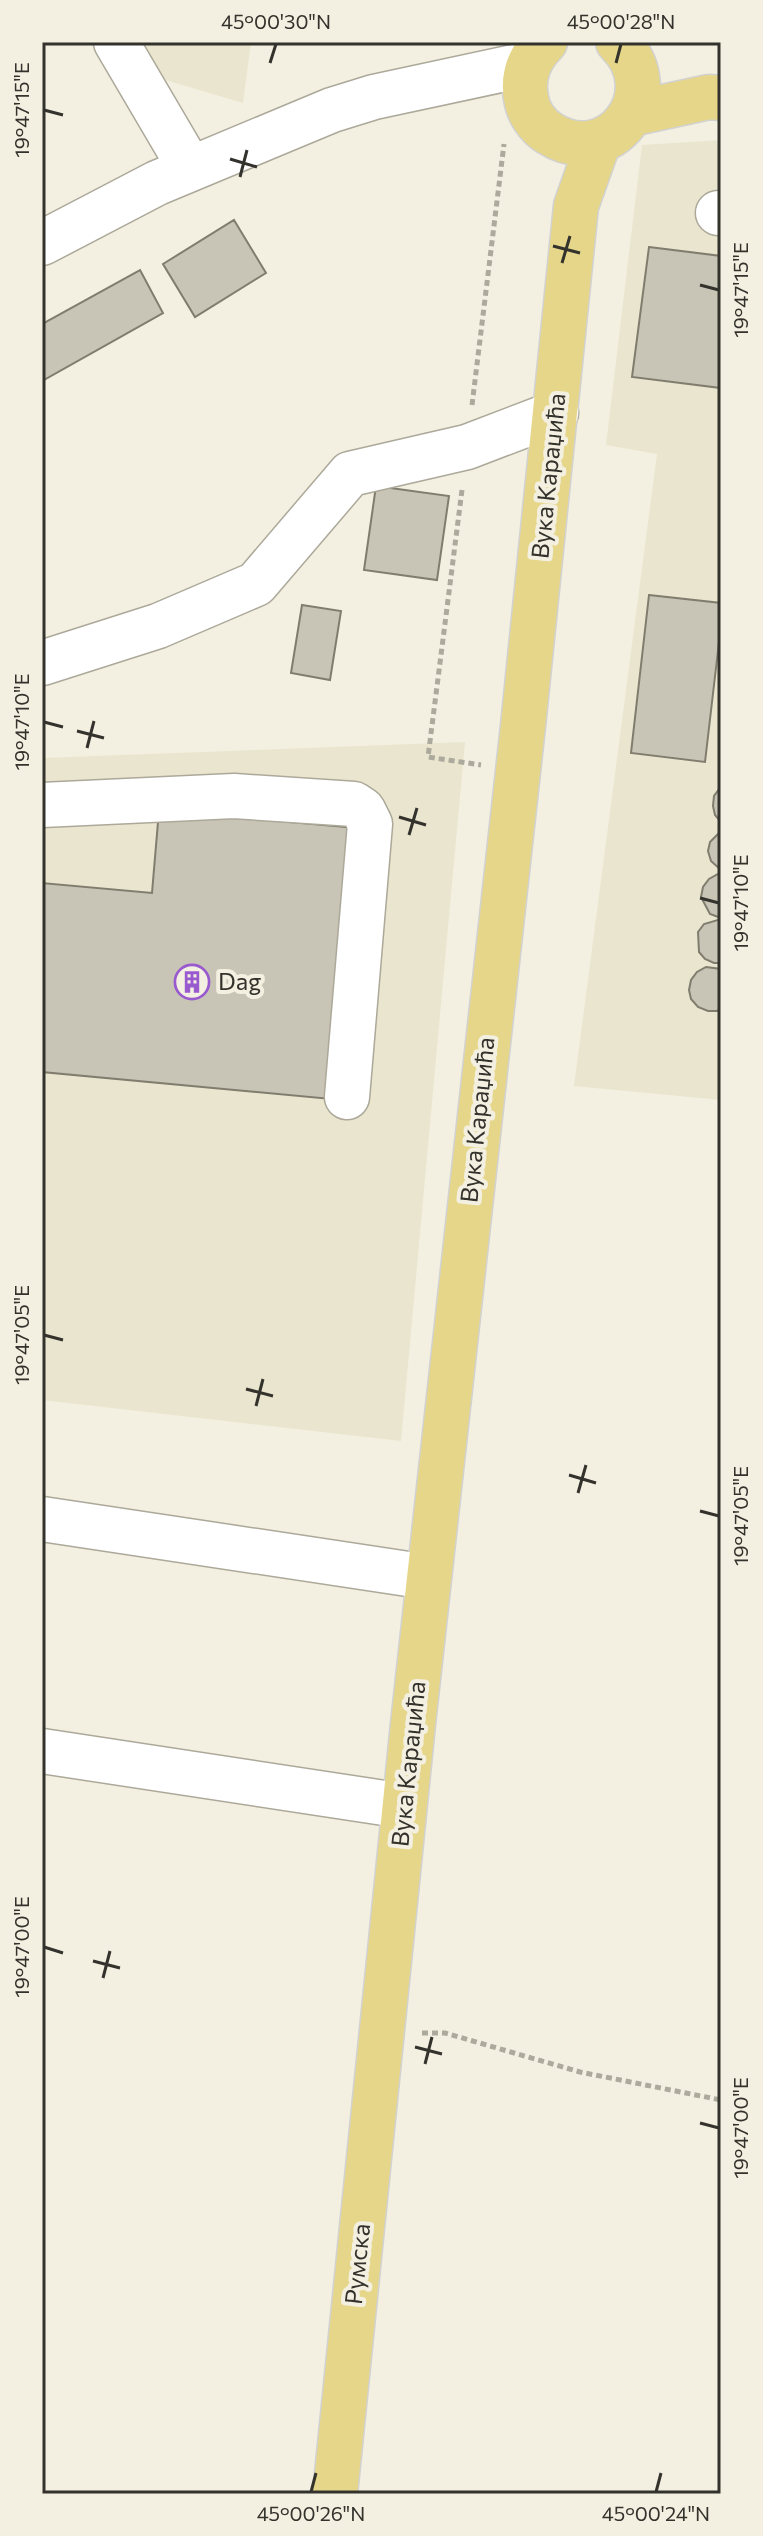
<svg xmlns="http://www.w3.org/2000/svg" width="763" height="2536" font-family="Commissioner,sans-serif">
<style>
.built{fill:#eae5ce}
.building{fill:#c8c5b6;stroke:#807d6f;stroke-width:2}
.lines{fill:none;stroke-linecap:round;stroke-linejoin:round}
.minor-casing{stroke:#aca99a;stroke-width:47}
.major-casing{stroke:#d2d2d1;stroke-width:47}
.path{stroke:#aca99d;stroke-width:5;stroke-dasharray:6 4;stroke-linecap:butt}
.minor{stroke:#fff;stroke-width:44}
.major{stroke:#e6d68a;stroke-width:44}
.ticks{fill:none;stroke:#33322c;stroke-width:3}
.labels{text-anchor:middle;stroke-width:8;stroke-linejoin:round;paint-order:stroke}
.street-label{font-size:24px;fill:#33322c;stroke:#f4f0e1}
.poi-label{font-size:24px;fill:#33322c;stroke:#f4f0e1;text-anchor:start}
.neatline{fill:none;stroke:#33322c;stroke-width:3}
.ticks-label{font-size:20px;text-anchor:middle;fill:#33322c}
</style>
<rect width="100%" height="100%" fill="#f4f0e1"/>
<path class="built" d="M141,42h110l-8,61 -81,-24z
M721,140v960l-147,-14 83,-632 -51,-9 36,-300z
M465,742l-64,699 -359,-41v-642z"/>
<path class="building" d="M234,220l32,53 -71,44 -32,-53z
M649,247l72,9v132l-89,-11z
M140,270l23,43 -121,68v-57z
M376,486l73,10 -12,84 -73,-10z
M649,595l72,8v22l-16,137 -74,-9z
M302,605l39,6 -11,69 -39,-7z
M720,788l1,-1v35l-6,-7 -2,-9 1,-10z
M159,810l198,18 -26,271 -289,-27v-189l110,10z
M721,831v39l-10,-9 -3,-10 2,-9z
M718,874h3v44l-11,-4 -9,-17 2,-10 6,-8z
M721,919v44h-7l-9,-4 -6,-7 -1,-20 6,-8z
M706,967l15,2v39l-4,3h-9l-10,-4 -7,-8 -2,-9 2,-10 6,-8z"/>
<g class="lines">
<g class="minor-casing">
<path id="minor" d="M116,42l74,126
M718,213h3
M42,243l115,-60 175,-73 42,-13 154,-33
M42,663l116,-37 98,-42 94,-110 117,-27 89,-34
M42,805l192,-9 120,8 9,6 7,14 -23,273
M42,1519l386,58
M42,1751l362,55"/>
</g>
<g class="major-casing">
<path id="major" d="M545,42c-16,16 -23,34 -19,56 2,14 11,27 23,35 61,39 121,-40 69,-91
M631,114l78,-17 12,1
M335,2494l78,-770 110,-998 53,-520 23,-65"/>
</g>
<path class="path" d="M472,405l32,-261
M462,490l-34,267 53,8
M422,2033h23l135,39 141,28"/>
<use href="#minor" class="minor"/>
<use href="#major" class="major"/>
</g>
<path class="ticks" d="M270,63l6,-19M616,63l5,-19M44,110l19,5M230,159l27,8M240,177l7,-27M553,246l27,7M562,263l8,-27M700,285l19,5M44,722l19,5M77,731l27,7M87,748l7,-27M399,817l27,8M409,835l8,-27M700,898l19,5M44,1335l19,5M246,1389l27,7M256,1406l7,-27M569,1475l27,8M578,1493l8,-28M700,1511l19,5M44,1947l19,6M93,1961l27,7M103,1978l7,-27M415,2047l27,7M425,2064l7,-27M700,2123l19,5M311,2492l5,-19M656,2492l5,-19"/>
<defs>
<g id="building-ring" transform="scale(1.8)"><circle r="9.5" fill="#f4f0e1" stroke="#9959cf" stroke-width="1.5"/><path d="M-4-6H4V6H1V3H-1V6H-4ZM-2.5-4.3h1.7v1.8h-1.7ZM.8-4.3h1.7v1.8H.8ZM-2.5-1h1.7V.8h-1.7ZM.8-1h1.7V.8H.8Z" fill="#9959cf"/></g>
</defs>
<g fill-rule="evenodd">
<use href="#building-ring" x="192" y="982"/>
</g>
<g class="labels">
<g class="street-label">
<text transform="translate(549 476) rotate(-84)" y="8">Вука Караџића</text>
<text transform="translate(478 1120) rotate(-84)" y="8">Вука Караџића</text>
<text transform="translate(409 1764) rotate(-84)" y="8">Вука Караџића</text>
<text transform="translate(358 2264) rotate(-84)" y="8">Румска</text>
</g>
<g class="poi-label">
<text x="218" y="990">Dag</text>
</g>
</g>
<rect width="763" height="2536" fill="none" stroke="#f4f0e1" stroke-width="88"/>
<rect x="44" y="44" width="675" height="2448" class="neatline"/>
<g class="ticks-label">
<text x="276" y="29">45°00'30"N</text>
<text x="621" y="29">45°00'28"N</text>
<text transform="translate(22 110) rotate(-90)" y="7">19°47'15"E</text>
<text transform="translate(741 290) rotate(-90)" y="7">19°47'15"E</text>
<text transform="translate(22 722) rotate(-90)" y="7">19°47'10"E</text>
<text transform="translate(741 903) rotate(-90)" y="7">19°47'10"E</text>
<text transform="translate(22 1335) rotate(-90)" y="7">19°47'05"E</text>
<text transform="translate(741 1516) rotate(-90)" y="7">19°47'05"E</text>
<text transform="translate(22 1947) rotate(-90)" y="7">19°47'00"E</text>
<text transform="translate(741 2128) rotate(-90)" y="7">19°47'00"E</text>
<text x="311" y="2521">45°00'26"N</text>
<text x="656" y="2521">45°00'24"N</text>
</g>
</svg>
